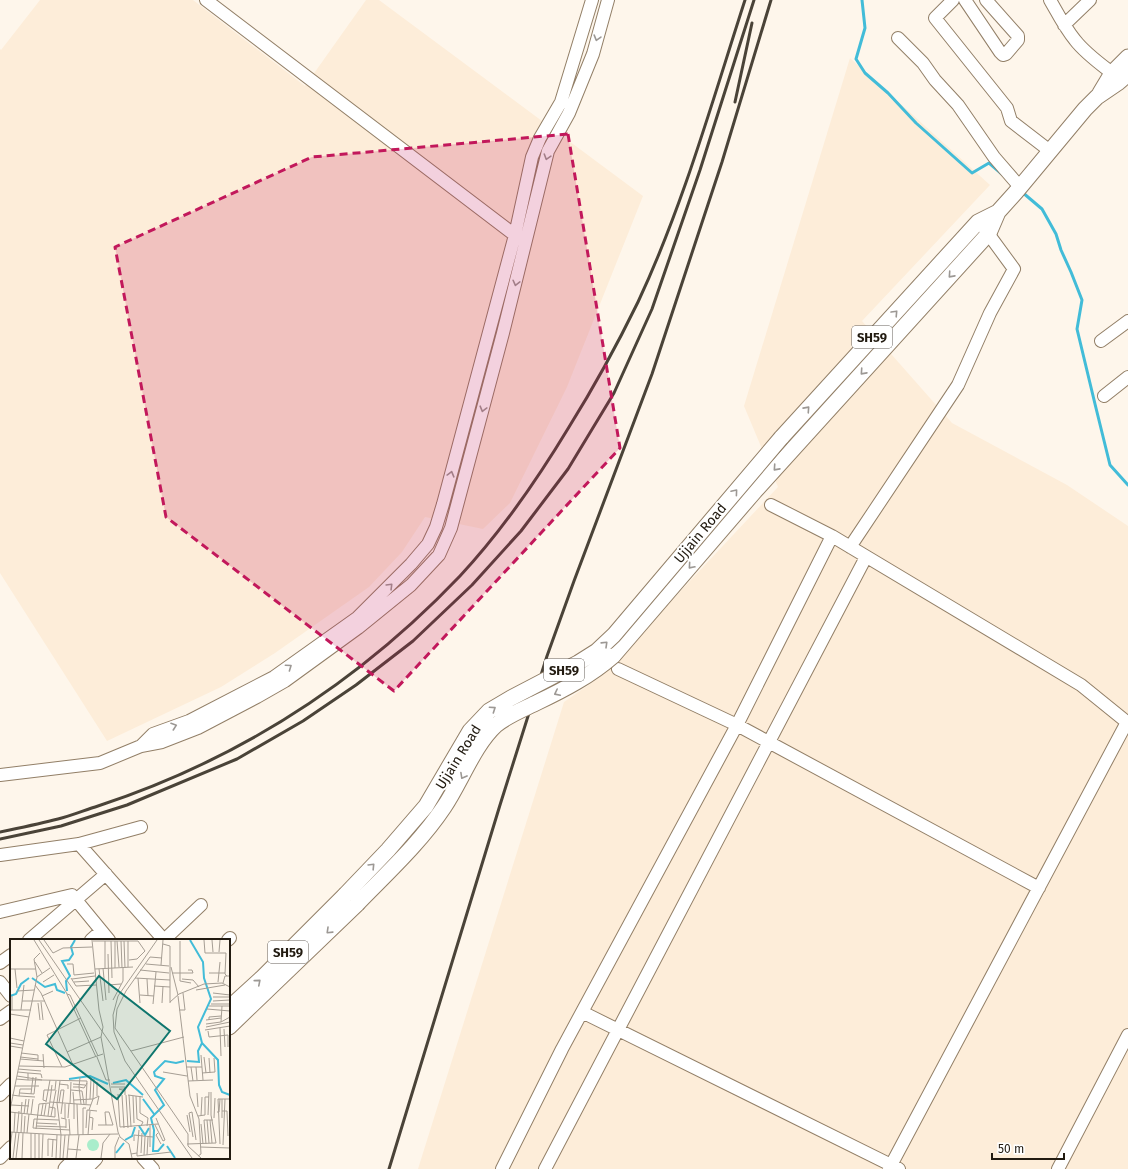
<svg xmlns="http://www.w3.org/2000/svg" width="1128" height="1169" font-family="'Fira Sans',sans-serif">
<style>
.built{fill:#fdedd9}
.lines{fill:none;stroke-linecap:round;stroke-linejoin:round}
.stream{stroke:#42bcd8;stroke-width:3}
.minor-casing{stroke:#927f67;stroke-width:14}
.major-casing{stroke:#927f67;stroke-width:17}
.minor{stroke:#fff;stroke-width:12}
.major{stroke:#fff;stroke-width:15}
.rail{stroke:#4a4338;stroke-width:3}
.major-bridge-casing{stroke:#927f67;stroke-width:17;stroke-linecap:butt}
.major-bridge{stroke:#fff;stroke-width:15}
.oneway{stroke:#9c9894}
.marked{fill:#c2185b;fill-opacity:0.2;stroke:#c2185b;stroke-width:3;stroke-dasharray:8 5;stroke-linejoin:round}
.labels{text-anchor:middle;stroke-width:4;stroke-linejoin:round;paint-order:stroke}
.shield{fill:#fff;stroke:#645f58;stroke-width:1}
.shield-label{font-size:13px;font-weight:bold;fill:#221b11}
.street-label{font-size:14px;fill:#221b11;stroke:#fff}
.inset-river{fill:none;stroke:#42bcd8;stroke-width:2}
.inset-road{fill:none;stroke:#a69e94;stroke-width:1}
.view{fill:#0f766e;fill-opacity:0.15;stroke:#0f766e;stroke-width:2}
.inset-edge{fill:none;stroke:#221b11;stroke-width:2}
</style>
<rect width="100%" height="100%" fill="#fef6eb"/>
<path class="built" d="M40,0h153l112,86 61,-86h13l264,196 -76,191 -57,116 -27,26 -58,-12 -23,35 -33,35 -94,66 -54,34 -114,54 -107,-168v-524l1,1z
M850,58l140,127 -128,136 90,102 115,62 61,41v643h-710l146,-467 36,-25 178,-190 -34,-81z"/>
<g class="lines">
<path class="stream" d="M862,0l3,28 -9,31 9,14 23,20 28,30 56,50 17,-10 14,12
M1022,192l20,17 14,25 5,16 10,22 11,28 -5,29 18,75 15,61 18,20"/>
<g class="minor-casing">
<path id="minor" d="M206,0l314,239
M953,0l-18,18 72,90 4,13 39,30
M965,0l35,52 3,3 3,-1 12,-14v-4l-32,-36
M1050,0c8,14 15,28 25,40 10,13 24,23 37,33
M1064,25l26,-25
M898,38l25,25 12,17 23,25 36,52 26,30
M1101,341l27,-20
M1104,396l24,-19
M771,505l61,31 249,149 47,38
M850,547l108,-162 32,-72 24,-44 -30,-41
M618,669l119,56 302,163
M141,746l12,-12 36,-13 85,-44 83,-59 54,-54 17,-20 8,-17 7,-23 72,-269 17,-78 8,-19 21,-36 31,-102
M0,775l100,-12 41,-17 21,-4 36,-14 59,-31 28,-16 73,-53 53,-43 28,-30 12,-27 52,-195 45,-182 21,-38 24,-59 15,-54
M79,844l85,96
M0,855l79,-11 62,-17
M0,912l72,-17 37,45
M29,940l77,-66
M91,940l10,-9
M164,940l37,-35
M228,940l2,-2
M0,963l11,-8
M0,982l11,14
M582,1012l317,157
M0,1019l11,-8
M0,1095l11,-11
M0,1158l11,-11
M143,1158l10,11
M502,1169l60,-120 175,-324 95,-189
M545,1169l321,-612
M889,1169l238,-447
M1058,1169l70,-134"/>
</g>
<g class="major-casing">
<path id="major" d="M1100,93l12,-20 16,-16
M781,438l197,-216 20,-10
M613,656l142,-165 234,-258 9,-21 18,-20 69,-83 12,-12 22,-15 9,-8
M229,1008l34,-31 82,-82
M229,1027l128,-123
M66,1169l11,-11
M84,1169l11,-11"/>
</g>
<use href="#minor" class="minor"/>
<use href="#major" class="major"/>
<path class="rail" d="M735,102l17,-79
M0,832c19,-4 39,-8 58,-13 13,-3 27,-9 40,-13 140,-46 260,-123 362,-230 42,-45 77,-96 109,-149 25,-40 48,-82 69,-125 45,-96 74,-200 107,-302
M0,839l61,-13 66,-21 110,-46 66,-38 53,-36 57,-44 59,-56 49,-54 47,-62 46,-76 38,-84 48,-139 54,-170
M389,1169l111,-364 47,-149 27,-75 78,-207 70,-212 49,-162"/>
<g class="major-bridge-casing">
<path id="major-bridge" d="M345,895l43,-45 38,-44 44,-75 19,-20 22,-13 67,-35 19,-12 17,-16 167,-197
M357,904c30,-31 63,-61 87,-97 17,-25 30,-62 52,-82 12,-10 28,-16 42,-23 27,-13 52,-26 75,-46"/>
</g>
<use href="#major-bridge" class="major-bridge"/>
</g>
<defs><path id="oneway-chevron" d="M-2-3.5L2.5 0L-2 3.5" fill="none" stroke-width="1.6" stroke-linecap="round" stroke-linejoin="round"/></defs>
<g class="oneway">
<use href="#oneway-chevron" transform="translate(597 38) rotate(106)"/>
<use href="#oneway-chevron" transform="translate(547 157) rotate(107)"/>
<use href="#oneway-chevron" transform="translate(951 275) rotate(132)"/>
<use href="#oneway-chevron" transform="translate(516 283) rotate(104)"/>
<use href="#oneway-chevron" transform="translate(895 313) rotate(-47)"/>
<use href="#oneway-chevron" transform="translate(863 372) rotate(132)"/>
<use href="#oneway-chevron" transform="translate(483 409) rotate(105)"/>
<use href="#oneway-chevron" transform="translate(807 409) rotate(-48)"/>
<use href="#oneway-chevron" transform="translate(776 468) rotate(132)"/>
<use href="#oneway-chevron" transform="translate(451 474) rotate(-75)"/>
<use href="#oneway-chevron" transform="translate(735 492) rotate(-50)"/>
<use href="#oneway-chevron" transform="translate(691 566) rotate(131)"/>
<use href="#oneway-chevron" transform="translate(390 586) rotate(-45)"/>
<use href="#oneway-chevron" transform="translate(605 644) rotate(-44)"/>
<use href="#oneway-chevron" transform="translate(289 667) rotate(-35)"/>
<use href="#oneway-chevron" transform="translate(557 693) rotate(153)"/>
<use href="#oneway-chevron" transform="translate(493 709) rotate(-34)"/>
<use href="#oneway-chevron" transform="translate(174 726) rotate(-19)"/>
<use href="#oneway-chevron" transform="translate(463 776) rotate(119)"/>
<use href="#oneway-chevron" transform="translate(372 866) rotate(-46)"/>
<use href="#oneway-chevron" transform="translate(329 931) rotate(136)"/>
<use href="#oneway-chevron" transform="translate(258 982) rotate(-41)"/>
</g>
<path class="marked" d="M568,134l52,314 -226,243 -228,-174 -51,-270 197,-90z"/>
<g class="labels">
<g class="shield">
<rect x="852" y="326" width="40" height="22" rx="3"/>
<rect x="544" y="659" width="40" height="22" rx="3"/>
<rect x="268" y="941" width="40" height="22" rx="3"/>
</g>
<g class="shield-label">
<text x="872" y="342">SH59</text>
<text x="564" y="675">SH59</text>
<text x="288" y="957">SH59</text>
</g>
<g class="street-label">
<text transform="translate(700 533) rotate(-50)" y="5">Ujjain Road</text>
<text transform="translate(458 757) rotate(-58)" y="5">Ujjain Road</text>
</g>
</g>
<g transform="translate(10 939)">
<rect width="220" height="220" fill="#fef6eb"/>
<path d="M77 206a6 6 0 1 1 12 0a6 6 0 1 1-12 0Z" fill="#a9edcb"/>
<path class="inset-river" d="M180,1l13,22 1,16 7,21 -13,28 4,16 16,17 1,25 3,7 8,3M22,39l13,9 10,-3 2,6 8,3M57,52l-1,-10 4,-5 -8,-15 7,-1 4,-6 -2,-7 4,-7M0,57l6,-2 5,-10 8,-6M177,122l12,1 -1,-11 4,-8M59,140l21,-3 18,8M103,144l13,-3 17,15M133,160l11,15M129,187l6,9 4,-7M115,201l7,-4 3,-9M154,205l-6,7h-5l1,-21 -3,-12 13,-13 -9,-15 9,-11 -9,-3 -1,-4 11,-11 11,2 8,-2M157,207l8,12M106,214l8,-10"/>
<path class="inset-road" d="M24,1l32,52 30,65M29,1l76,110M34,1l9,13 10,-5 29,-1M82,1l7,70 4,17 -2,10 17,95 2,5 9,7 3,14M147,1l-39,56 -5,19 1,17 11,29 67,97M194,1l1,13h21l-1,21 2,2M202,1l1,12M83,2h45l7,10 -8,8 -8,1M95,2v27M101,2l1,37M105,2v27M107,2l2,26M111,2l1,27M114,2l1,27M118,2v26M170,2v40l11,2M153,5l7,2v57M209,13l1,-12M98,15l1,39M152,19l-12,-1 -24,34 -9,18 -2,19 73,106M25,23l7,11M57,25h6l1,11 20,-2M136,25l23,2M151,26l2,-25M161,28l7,28M93,29l3,32M0,30h26M5,30l2,19M85,30l38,-2M89,30l4,32M130,31l29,3M162,34h21l-1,-3h-4M199,34h16M27,38l-3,-18 6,-6M61,39l5,8 20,-1M125,39l35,2M128,39l2,25M62,40l23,-3M137,40l1,17M172,40l11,1 6,7M33,43l11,-7M64,43l15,-1M208,43l2,-20M213,44l2,-7h5M25,46l6,8 32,72M98,46l13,-1M144,47l16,1M186,51l29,-5M7,52l17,-1M203,54l17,2M57,55l3,1 28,61M130,56l14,1M2,57v14M32,57l11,-5M168,57l12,100 9,23 2,35 -3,2M203,58h17M103,61l10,-19v-13M12,62h23M203,62l17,-1M31,63l2,18M160,63l9,-8 25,-10 18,-1 8,4M28,64l2,17M152,64l1,-17M143,65l3,-32M201,65h19M199,67h21M197,70l23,2M0,71h21M11,71l3,-25M169,71h6l-2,-17M0,75l19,3M196,81l15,-2M199,81v-3l12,-1M211,83l1,-16M196,85l15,-2 9,-5M196,88l24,-5M210,89l1,28M214,90l1,18M195,91l25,-4M198,92l1,6 19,-2v12M0,99l14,3M0,104l13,2M0,107l12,2M121,112l53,-14M57,113l34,-15M11,114l17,2v6M33,115l1,14M191,116l2,25M10,118l18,2M87,118l9,23h4M194,118l2,16M199,119l1,15M10,120l24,2M9,127l46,1 38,-13M52,128l-15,-32 34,-17M176,128h16M181,128l2,14M186,128l1,13M8,130l23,2M153,133l24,4M18,134l13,1 1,4M192,134l13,-1 -1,-14M7,137l25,4 45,1 -1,23M70,138l-1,10 5,1 3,-5M6,140l12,1v-7l-10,-1M18,141h14M50,142l-3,22 4,32M178,142l25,-1M49,145l9,1v4M63,145l12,1M101,145h14M5,147h24M63,148h6l2,17M101,148h14v8M115,150h-6l6,2M61,151l11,1 2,13M63,153l1,12M201,153v23l5,28M10,154l14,1 2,-17M187,154l1,14M21,155l2,-17M108,155l2,33 38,-3M2,156l7,1 1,-7h11M112,156l2,33M116,156l2,33M118,156l15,2M119,156l2,32M9,157l16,1M87,157v-14M123,157l1,27M126,157l1,23 6,3 -2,4M130,157v17l8,5 -1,8M80,160l1,-20M64,161l19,-1 1,-20M36,162l-3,-1 1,-10h11l1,-9M36,163l4,-22M40,163l41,3M49,164l2,-13h3l-3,24M60,165l1,-22M67,165l1,31M1,166l18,1M0,171l27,-133 13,-9M79,171l4,-11 6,-3 -2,9M212,172h5l1,25M0,173l45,5v-9l-6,-1M182,173l4,28M182,173l-3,1 4,24M207,173h2l1,-13M11,175l1,-12M14,175l2,-15M17,175l2,-15M21,175l2,-15M177,176l3,17M198,176l1,-23M31,177l2,-12M34,177l2,-12M38,177l4,-31M41,177l5,-26M188,177l7,-1v-18h4M191,177l1,-19M79,178l4,1 -1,12M51,179l5,1v9M55,179v-14M58,179l1,-14M204,179l1,-20M212,179v-19M59,180l1,16M64,180v-15M49,181l-25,-1 -1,9 37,2M197,181l2,23M200,181l2,23M26,184l21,1M191,185l2,20M88,186h15l-4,-13h-4l1,13M140,186v22M145,186l8,16 2,-1 -9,-22M26,187l30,1M76,189l1,-18 10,1M26,190l3,-25 10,-1M0,193l52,3 56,-1M4,193l1,-19M7,193l2,-21M11,194l1,-19M14,194l1,-17M17,194l2,-19M148,194l-2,2 5,9M178,195v12l13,12M73,196v-27h3M78,196l2,-24M124,202v-6l19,2M177,205l29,-1M196,205l-2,-24h9M210,205l-2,-45h12M213,206l2,-46M190,208l30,1M0,210l2,-17M58,210l13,1M127,214l2,-23M131,214l1,-20M121,215l6,-1v3l34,-4M134,216l1,-18M137,216l1,-18M38,217v-17l9,1M42,218l1,-18M3,219l3,-26M6,219l3,-25M12,219l1,-25M21,219v-25M25,219v-24M29,219v-24M32,219l1,-24M46,219l1,-23M50,219l1,-23M53,219l2,-23M57,219l2,-23M66,219l3,-23M91,219l2,-15 7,-9M105,219v-11l4,-10"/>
<path class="view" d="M89,37l71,55 -53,68 -71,-55z"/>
<rect width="220" height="220" class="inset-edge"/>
</g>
<path d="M992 1153v6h72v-6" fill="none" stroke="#221b11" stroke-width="2"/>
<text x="998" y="1153" font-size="12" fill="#221b11" stroke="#ffffff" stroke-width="3" paint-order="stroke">50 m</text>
</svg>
